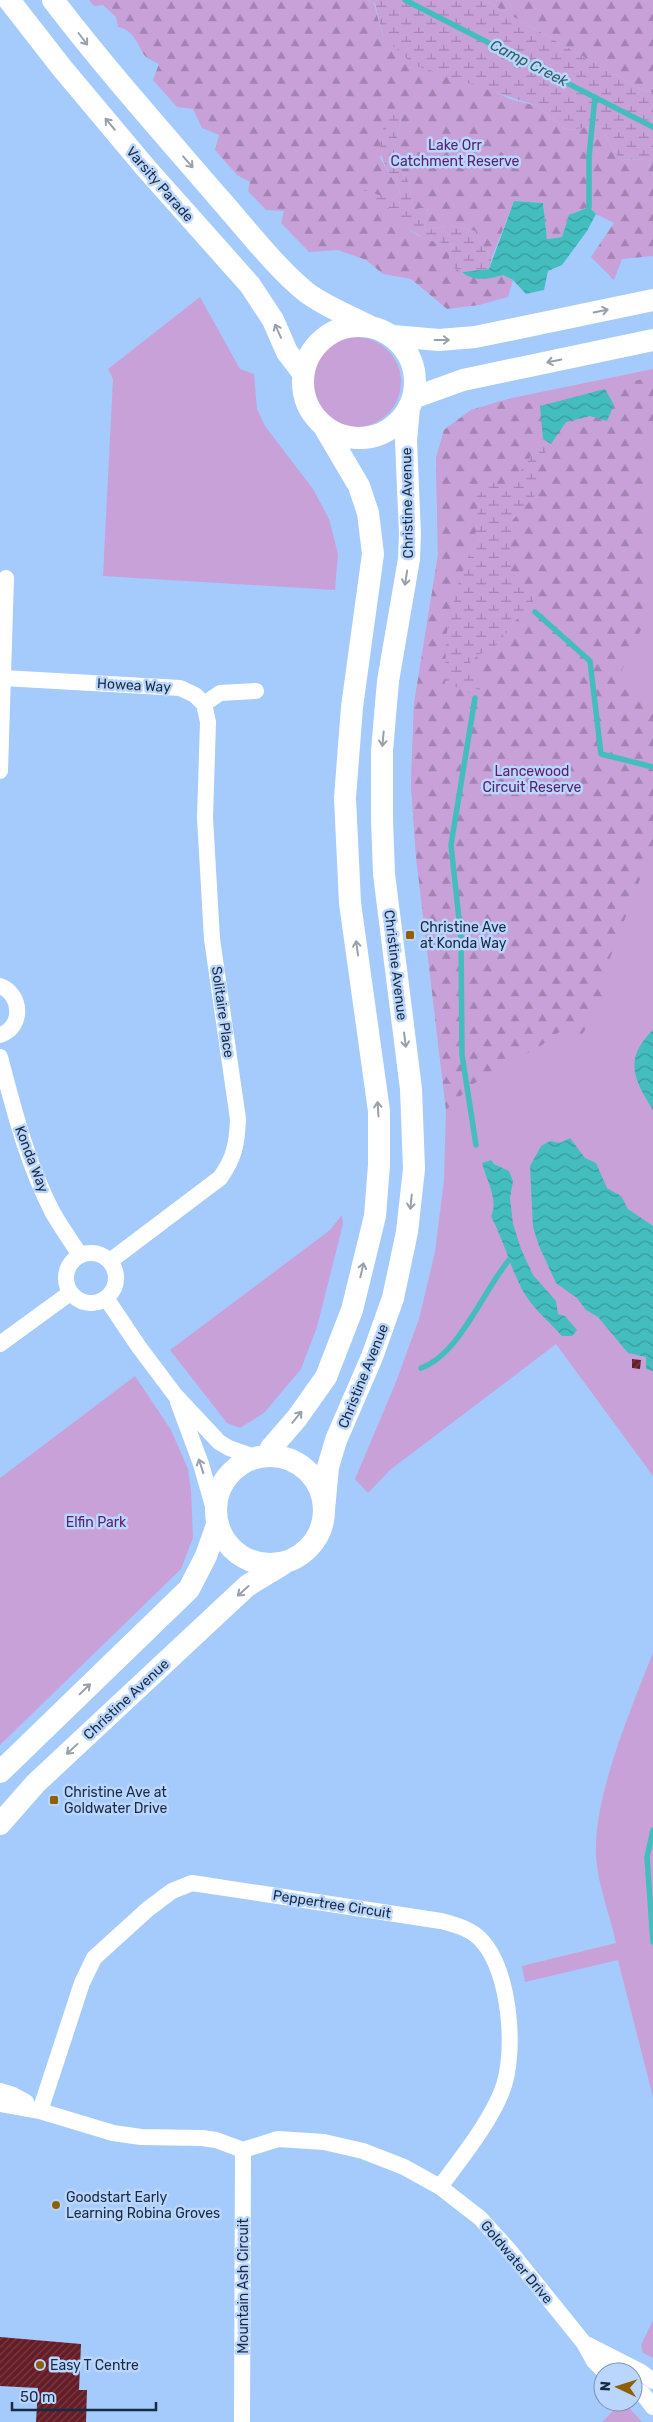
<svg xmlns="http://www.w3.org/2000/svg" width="653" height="2422" font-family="Rubik,sans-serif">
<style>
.green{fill:#c9a1d9}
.forest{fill:url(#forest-firs)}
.wetland{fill:url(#wetland-marsh)}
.water{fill:url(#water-waves)}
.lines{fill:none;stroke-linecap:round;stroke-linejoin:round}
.stream{stroke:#44bdbe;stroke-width:5.5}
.building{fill:url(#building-hatch)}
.street{stroke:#fff;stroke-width:16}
.secondary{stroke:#fff;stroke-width:22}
.oneway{stroke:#98a0ab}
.poi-dot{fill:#8e6109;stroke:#bad6fc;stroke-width:2}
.labels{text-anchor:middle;stroke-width:5;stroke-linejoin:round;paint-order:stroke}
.park-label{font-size:14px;fill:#5b216f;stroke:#bad6fc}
.street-label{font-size:14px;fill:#192b44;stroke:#bad6fc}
.poi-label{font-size:14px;fill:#192b44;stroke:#bad6fc;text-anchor:start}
.water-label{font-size:15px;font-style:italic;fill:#2f6161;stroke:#bad6fc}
</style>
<defs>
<pattern id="forest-firs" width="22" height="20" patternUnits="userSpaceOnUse" patternTransform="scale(1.25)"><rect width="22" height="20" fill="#c9a1d9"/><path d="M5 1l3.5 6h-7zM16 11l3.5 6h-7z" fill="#a283b2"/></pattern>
<pattern id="wetland-marsh" width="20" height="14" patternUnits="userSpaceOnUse" patternTransform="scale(1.25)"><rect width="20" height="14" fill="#c9a1d9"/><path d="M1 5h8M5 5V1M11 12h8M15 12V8" fill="none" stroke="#a283b2"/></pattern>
<pattern id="water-waves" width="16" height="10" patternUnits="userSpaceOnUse" patternTransform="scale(1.25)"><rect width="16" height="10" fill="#44bdbe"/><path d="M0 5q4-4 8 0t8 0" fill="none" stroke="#389a9c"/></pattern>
<pattern id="building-hatch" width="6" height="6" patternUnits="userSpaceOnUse" patternTransform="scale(1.25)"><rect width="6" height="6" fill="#651c26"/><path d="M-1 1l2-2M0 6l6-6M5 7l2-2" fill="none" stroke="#763d46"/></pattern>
</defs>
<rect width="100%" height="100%" fill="#a5cafc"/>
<path class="green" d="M200,297l40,72 14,5 3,35 8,17 48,63 16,30 9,35 -3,36 -232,-14 10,-197 -5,-10z
M311 382a45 45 0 1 1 90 0a45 45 0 1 1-90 0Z
M653,369v1107l-97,-132 -166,126 -22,23 -13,-14 41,-97 23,-63 16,-67 9,-72 2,-71 -30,-253 -5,-71 3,-81 24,-149 -2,-97 8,-28 27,-20 41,-12z
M342,1215l1,9 -26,103 -16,42 -37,44 -24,15 -13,-5 -57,-73 160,-120z
M135,1376l36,54 17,39 3,21 2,48 -12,31 -181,176v-267z
M653,1652v445l-35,-137 -93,22 -3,-16 94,-23c-6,-28 -18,-57 -20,-86 -3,-61 35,-147 57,-205z
M653,2320v38l-10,-5 -2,-8z
M622,2402h2l18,20h-40z"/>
<path class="forest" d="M89,0h278l7,3 9,34 127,62 27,7 30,24 33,-4 19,33 28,1 6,4v92l-31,3 -8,21 -23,-23 23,-34 -18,-9 -8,-7 -19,8 -7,22 -15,2 -4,-36 -29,-2 -22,56 -9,-8 -8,-18 -25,-6 -26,6 4,-24 -15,3 -5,-30 -15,-22 9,-45 -22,45 20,33 -8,9 -1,9c18,26 31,31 62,36l-6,20c22,10 31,18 56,10l10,5 -5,17 -29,8 -32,4 -36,-30 -28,-5 -17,-14 -28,-10 -29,2 -28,-29 3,-12 -18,-1 -18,-19 2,-9 -13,-7 -22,-25 4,-15 -17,-7 -9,-19 -16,-2 -24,-27 6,-16c-4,-2 -11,-5 -14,-8 -8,-12 -11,-26 -27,-29l-2,-10 -13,-12 -9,1z
M484,0h169v93l-13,-4z
M653,376v55l-7,18v170l-25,53 32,42v131l-51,134 2,24 -26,37 -16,-10 -23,17 -66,37 -27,26 -30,-254 -5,-71 3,-81 24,-149 -2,-97 8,-28 27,-20 41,-12 28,8z"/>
<path class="wetland" d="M367,0h117l156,89 13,4v71l-6,-4 -28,-1 -19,-33 -33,4 -30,-24 -123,-41 -31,-28 -8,-34z
M391,112l11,1 -9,45 15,22 5,30 15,-4 -4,25 26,-6 25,6 8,18 9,8 -3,12 -27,3 -15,-7 6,-20 -26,-5 -25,-15 -12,-16 -25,-8 -2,-12 29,11 8,-9c-19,-32 -29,-43 -9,-79z
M543,439l8,5 -14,21v28l-25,28 -2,25 1,25 22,27 2,14 -18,7 -21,27 -18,9 -8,8 11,29 -6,6 -12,-10 -18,-2 1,-50 12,-52 13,-34 7,-27 -1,-27 15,-14 15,6 21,-27 9,-18z"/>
<path class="water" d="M514,201l29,2 4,36 15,-2 7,-22 20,-8 7,7 -9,17 -25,34 -14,6 -4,19 -18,4 -13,-14 -10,-5c-13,4 -30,7 -41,-3l27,-3z
M605,389l9,16 -7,16 -17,-5 -24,6 -15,22 -8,-5 -3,-33z
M653,1030v80c-19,-30 -30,-51 0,-80z
M570,1138l15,20 11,5 11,25 14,8 7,13 25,17v145l-7,-2v-12l-18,-4 -30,-36 -12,-7 -9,-12 -21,-15 -17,-37 -6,-19 -3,-61 11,-20 9,-5 10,2z
M491,1160l3,4 15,7 4,10 -3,17 3,26 8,25 12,26 23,26 2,13 7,2 12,14 -5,6h-10c-13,-15 -29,-27 -39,-45 -13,-24 -19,-50 -32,-75 8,-16 -5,-37 -9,-53z"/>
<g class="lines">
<path class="stream" d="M405,0l248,127
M589,207v-50l6,-60
M535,612l55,49 11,93 52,13
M475,698l-24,147 10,93 1,117 14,90
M421,1368c38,-13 62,-77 88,-108
M653,1830l-6,27 6,85"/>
</g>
<path class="building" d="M632,1359l9,1 -1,9 -8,-1z
M0,2337l81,7 -2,46h8l-1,32h-50l2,-34 -38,-2z"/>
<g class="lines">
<path class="street" d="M3,678l177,10 15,7 9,9 16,-11 36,-2
M0,771l6,-193
M0,986c22,8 24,41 0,49
M0,1057c14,53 27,106 53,156 8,14 18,28 27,42
M66 1278a25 25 0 1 1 50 0a25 25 0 1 1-50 0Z
M110,1261l110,-83c15,-21 17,-35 18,-59l-26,-180 -7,-121 3,-96 -4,-18
M106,1298l33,49 36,48 44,47 10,6 26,9
M0,1344l70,-51
M178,1402l23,62 14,49
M0,2091l13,4 13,7
M0,2104l40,7 73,22 28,4 61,1 14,2 27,10 35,-11 46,3 39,9 41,16 36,20 40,31 29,32 75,93 10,18 11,11
M40,2111l42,-128 12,-25 54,-49 24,-18 20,-8 249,38c15,4 31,8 41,20 28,30 35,112 20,150 -13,33 -41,67 -62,96
M584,2343l57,29 12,9
M633,2387l10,7 10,13
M242,2422l1,-272"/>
<path class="secondary" d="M9,0l53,68 83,99 105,118 23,35 14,32 16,21
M53,0c52,68 109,132 165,197 25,28 59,72 88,95 18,14 42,23 63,34
M303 382a56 56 0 1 1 112 0a56 56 0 1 1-112 0Z
M393,336l46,4 36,-3 178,-37
M413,398l50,-18 190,-40
M268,1455l3,-7 26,-30 29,-41 26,-67 23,-94 4,-51v-54l-29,-208 -5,-105 7,-91 21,-153 -5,-41 -9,-27 -36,-61
M216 1510a54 54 0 1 1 108 0a54 54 0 1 1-108 0Z
M324,1510l4,-43 8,-27 36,-83 21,-59 14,-66 7,-63 -3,-80 -27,-215 -2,-55v-68l6,-70 21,-122 1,-25 -4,-93 3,-34
M0,1772l189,-183 17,-33 11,-31
M0,1824l36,-41 211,-197 36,-22"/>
</g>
<defs><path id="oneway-shaft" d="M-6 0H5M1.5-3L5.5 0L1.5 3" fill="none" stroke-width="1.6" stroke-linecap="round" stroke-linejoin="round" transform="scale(1.25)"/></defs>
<g class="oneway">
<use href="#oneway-shaft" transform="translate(83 39) rotate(53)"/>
<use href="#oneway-shaft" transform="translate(110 124) rotate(-130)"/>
<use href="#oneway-shaft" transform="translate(188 162) rotate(49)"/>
<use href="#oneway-shaft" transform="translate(601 311) rotate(-12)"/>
<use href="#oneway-shaft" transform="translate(278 331) rotate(-114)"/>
<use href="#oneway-shaft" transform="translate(442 340)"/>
<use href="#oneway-shaft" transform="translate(554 361) rotate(168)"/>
<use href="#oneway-shaft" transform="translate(406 578) rotate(99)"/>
<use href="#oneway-shaft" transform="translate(383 739) rotate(95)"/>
<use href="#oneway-shaft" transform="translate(357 948) rotate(-98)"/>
<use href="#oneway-shaft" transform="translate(405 1040) rotate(83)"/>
<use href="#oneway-shaft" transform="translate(378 1109) rotate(-94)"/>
<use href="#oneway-shaft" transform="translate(411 1202) rotate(96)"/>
<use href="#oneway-shaft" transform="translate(362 1270) rotate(-77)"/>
<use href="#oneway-shaft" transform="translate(297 1417) rotate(-51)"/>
<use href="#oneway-shaft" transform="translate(201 1466) rotate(-108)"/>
<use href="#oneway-shaft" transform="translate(243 1591) rotate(138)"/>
<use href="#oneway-shaft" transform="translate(85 1689) rotate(-44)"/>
<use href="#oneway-shaft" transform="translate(72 1749) rotate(137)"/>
</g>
<g class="poi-dot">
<rect x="405" y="930" width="10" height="10" rx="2.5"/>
<rect x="49" y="1795" width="10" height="10" rx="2.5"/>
<circle cx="56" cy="2205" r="5"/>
<circle cx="40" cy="2365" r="5"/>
</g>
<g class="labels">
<g class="park-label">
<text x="455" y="150">Lake Orr<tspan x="455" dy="16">Catchment Reserve</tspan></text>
<text x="532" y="776">Lancewood<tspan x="532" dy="16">Circuit Reserve</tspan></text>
<text x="96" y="1527">Elfin Park</text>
</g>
<g class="street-label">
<text transform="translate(160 184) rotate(49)" y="5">Varsity Parade</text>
<text transform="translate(407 503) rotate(-91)" y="5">Christine Avenue</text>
<text transform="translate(134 685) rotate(3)" y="5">Howea Way</text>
<text transform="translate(396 965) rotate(83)" y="5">Christine Avenue</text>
<text transform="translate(223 1012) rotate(82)" y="5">Solitaire Place</text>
<text transform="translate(32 1159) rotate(69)" y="5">Konda Way</text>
<text transform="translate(363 1376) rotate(-68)" y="5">Christine Avenue</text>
<text transform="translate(126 1699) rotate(-43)" y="5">Christine Avenue</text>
<text transform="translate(332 1904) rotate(9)" y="5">Peppertree Circuit</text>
<text transform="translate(517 2262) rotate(50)" y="5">Goldwater Drive</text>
<text transform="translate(243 2286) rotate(-90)" y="5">Mountain Ash Circuit</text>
</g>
<g class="poi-label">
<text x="420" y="932">Christine Ave<tspan x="420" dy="16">at Konda Way</tspan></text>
<text x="64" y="1797">Christine Ave at<tspan x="64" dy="16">Goldwater Drive</tspan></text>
<text x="66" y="2202">Goodstart Early<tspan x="66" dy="16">Learning Robina Groves</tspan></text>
<text x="50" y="2370">Easy T Centre</text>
</g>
<g class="water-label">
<text transform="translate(529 63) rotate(27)" y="5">Camp Creek</text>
</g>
</g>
<g transform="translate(618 2387) rotate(274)"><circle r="24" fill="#bad6fc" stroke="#7a92b2"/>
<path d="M0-4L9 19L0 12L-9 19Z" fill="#8e6109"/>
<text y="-8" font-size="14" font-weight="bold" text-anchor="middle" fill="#192b44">N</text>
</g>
<path d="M12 2402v8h144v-8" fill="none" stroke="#192b44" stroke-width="2.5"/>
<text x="20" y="2402" font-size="15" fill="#192b44" stroke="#bad6fc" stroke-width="4" paint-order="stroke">50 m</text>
</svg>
